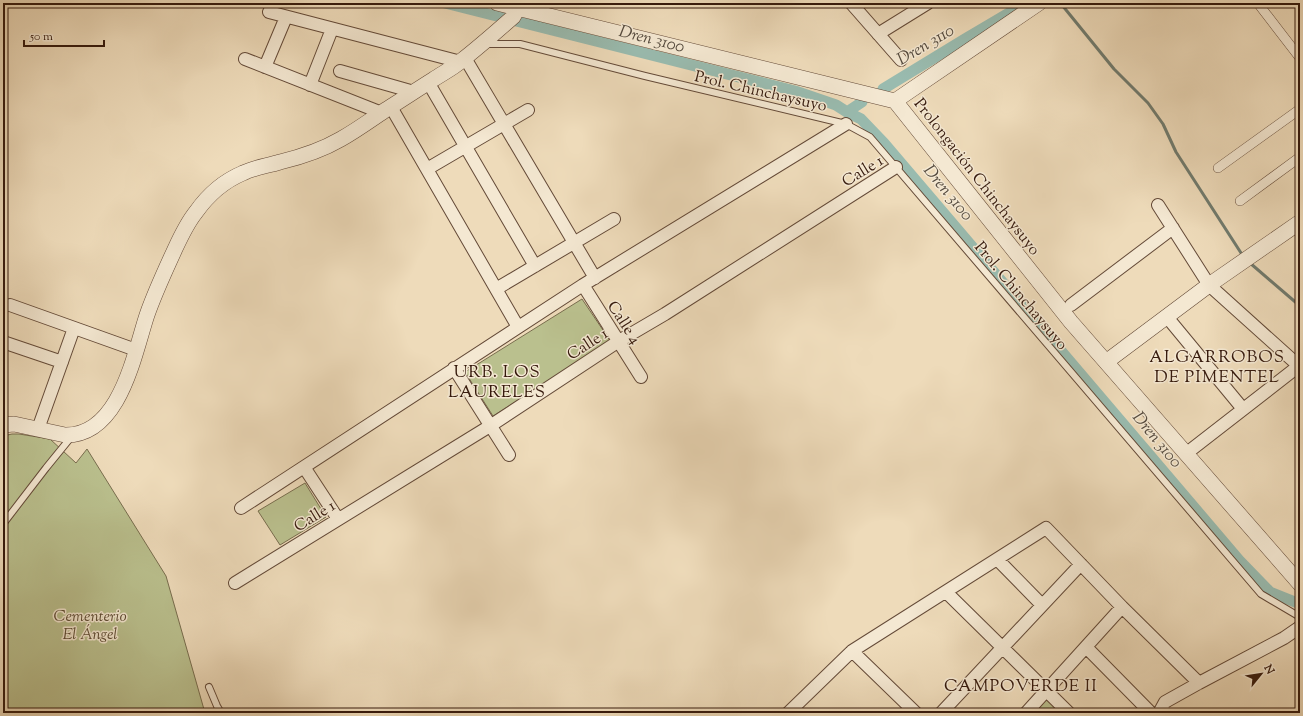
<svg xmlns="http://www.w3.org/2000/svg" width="1303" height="716" font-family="'Sorts Mill Goudy',serif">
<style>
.green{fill:#bac08e;stroke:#786d4e}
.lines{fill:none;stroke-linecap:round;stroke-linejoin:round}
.stream{stroke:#717b6e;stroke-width:3}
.canal{stroke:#99bbaf;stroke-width:11}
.service-casing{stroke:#644a38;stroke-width:8}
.pedestrian-casing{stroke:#644a38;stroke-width:10}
.minor-casing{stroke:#644a38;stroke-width:14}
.tertiary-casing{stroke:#644a38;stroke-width:16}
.service{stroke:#f4e8d2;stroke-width:6}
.pedestrian{stroke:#f4e8d2;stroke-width:9}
.minor{stroke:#f4e8d2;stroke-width:12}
.tertiary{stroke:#f4e8d2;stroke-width:15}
.labels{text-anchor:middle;stroke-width:3;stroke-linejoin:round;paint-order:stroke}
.street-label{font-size:16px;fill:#361a0d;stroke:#f4e8d2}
.park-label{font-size:16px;font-style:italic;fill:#5e4c34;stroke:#f4e8d2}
.water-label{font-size:17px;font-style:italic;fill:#544a3e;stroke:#f4e8d2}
.neighbourhood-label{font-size:17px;letter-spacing:1px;fill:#361a0d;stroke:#f4e8d2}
</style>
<rect width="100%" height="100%" fill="#eedbba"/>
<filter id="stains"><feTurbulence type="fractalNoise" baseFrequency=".005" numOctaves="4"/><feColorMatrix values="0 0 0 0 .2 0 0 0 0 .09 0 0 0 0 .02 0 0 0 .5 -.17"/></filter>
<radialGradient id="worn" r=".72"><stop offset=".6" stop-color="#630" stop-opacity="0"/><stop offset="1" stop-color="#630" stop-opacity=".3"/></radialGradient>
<path class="green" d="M582,299l29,43 -118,74 -28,-44z
M12,434h7l31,5 26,24 11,-14 79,127 39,137h-202v-277z
M305,483l21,34 -46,28 -22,-34z
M1046,696l18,17h-33z"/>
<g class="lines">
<path class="stream" d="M1062,5l52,64 34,34 15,21 13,28 67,104
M1250,263l50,43"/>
<path class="canal" d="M445,3l350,88 41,14 11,7 14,7 23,24 355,417 31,32 30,12
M883,89l82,-50 61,-36
M847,112l15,-10"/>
<g class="service-casing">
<path id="service" d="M485,44h35l125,32 201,48 24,13 391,457 39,23
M3,524l43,-56 26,-32
M209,687l8,19 4,7"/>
</g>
<g class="pedestrian-casing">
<path id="pedestrian" d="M1260,6l40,52
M1218,168l82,-59
M1240,201l60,-44"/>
</g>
<g class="minor-casing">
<path id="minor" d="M851,3l50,57
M269,12l192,50
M878,34l50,-31
M465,58l130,220
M245,59l137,54
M265,67l21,-50
M340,71l74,21
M428,82l107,184
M310,85l22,-56
M391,107l127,220
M427,169l101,-59
M1158,205l51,80 90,81
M583,285l58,92
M496,289l118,-70
M10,305l126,45
M1071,305l102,-77
M1167,317l76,92
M3,342l59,20
M454,368l55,87
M38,429l36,-101
M1192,449l108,-84
M304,467l34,52
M241,508l342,-223 263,-161
M997,559l45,46
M235,583l255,-157 129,-85 46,-27 231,-147
M946,592l123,121
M1086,647l65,66
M852,651l64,62
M788,713l64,-62 194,-123 76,79 77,76
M941,713l140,-149
M1026,713l96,-106
M1159,713l6,-11 34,-19 85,-45 16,-11"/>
</g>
<g class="tertiary-casing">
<path id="tertiary" d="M497,3l398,98 176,221 229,262
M895,101l144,-98
M1106,362l103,-77 91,-63
M3,425l11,-1 51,11c55,1 69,-81 82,-120 8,-23 18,-44 28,-66 6,-13 12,-26 21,-37 12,-17 28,-31 47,-39 12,-6 24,-7 37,-11 21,-5 42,-12 61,-23 16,-9 31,-20 46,-30 16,-10 31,-20 47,-30 9,-6 19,-11 27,-18 18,-14 35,-29 52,-44l5,-9"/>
</g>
<use href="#service" class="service"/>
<use href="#pedestrian" class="pedestrian"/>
<use href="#minor" class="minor"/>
<use href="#tertiary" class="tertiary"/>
</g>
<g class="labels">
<g class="street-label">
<text transform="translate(761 90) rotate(13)" y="6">Prol. Chinchaysuyo</text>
<text transform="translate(862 170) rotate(-32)" y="6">Calle 1</text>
<text transform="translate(978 176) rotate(52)" y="6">Prolongación Chinchaysuyo</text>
<text transform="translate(1022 295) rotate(50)" y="6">Prol. Chinchaysuyo</text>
<text transform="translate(625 322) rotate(57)" y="6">Calle 4</text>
<text transform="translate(587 343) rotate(-33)" y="6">Calle 1</text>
<text transform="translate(314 515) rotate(-32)" y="6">Calle 1</text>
</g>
<g class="park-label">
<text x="90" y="621">Cementerio<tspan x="90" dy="18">El Ángel</tspan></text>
</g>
<g class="water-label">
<text transform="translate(652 38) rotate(14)" y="6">Dren 3100</text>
<text transform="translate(925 44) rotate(-31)" y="6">Dren 3110</text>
<text transform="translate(949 192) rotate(50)" y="6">Dren 3100</text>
<text transform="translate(1158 439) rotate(50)" y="6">Dren 3100</text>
</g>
<g class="neighbourhood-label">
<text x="1217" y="362">ALGARROBOS<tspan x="1217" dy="20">DE PIMENTEL</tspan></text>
<text x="497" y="377">URB. LOS<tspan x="497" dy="20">LAURELES</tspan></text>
<text x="1021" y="691">CAMPOVERDE II</text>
</g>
</g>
<rect width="1303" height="716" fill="none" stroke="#eedbba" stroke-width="16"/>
<rect x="4" y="4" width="1295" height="708" fill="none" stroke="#361a0d" stroke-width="2"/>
<rect x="8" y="8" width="1287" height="700" fill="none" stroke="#361a0d"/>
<g transform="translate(1261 674) rotate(60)" stroke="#f4e8d2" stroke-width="3" paint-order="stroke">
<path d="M0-3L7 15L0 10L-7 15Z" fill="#361a0d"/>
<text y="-6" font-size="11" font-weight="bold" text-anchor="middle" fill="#361a0d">N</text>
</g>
<path d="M24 40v6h80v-6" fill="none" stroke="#361a0d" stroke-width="2"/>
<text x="30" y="40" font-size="12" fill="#361a0d" stroke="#f4e8d2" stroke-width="3" paint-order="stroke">50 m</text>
<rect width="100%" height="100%" filter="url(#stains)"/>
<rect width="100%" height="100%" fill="url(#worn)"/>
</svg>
